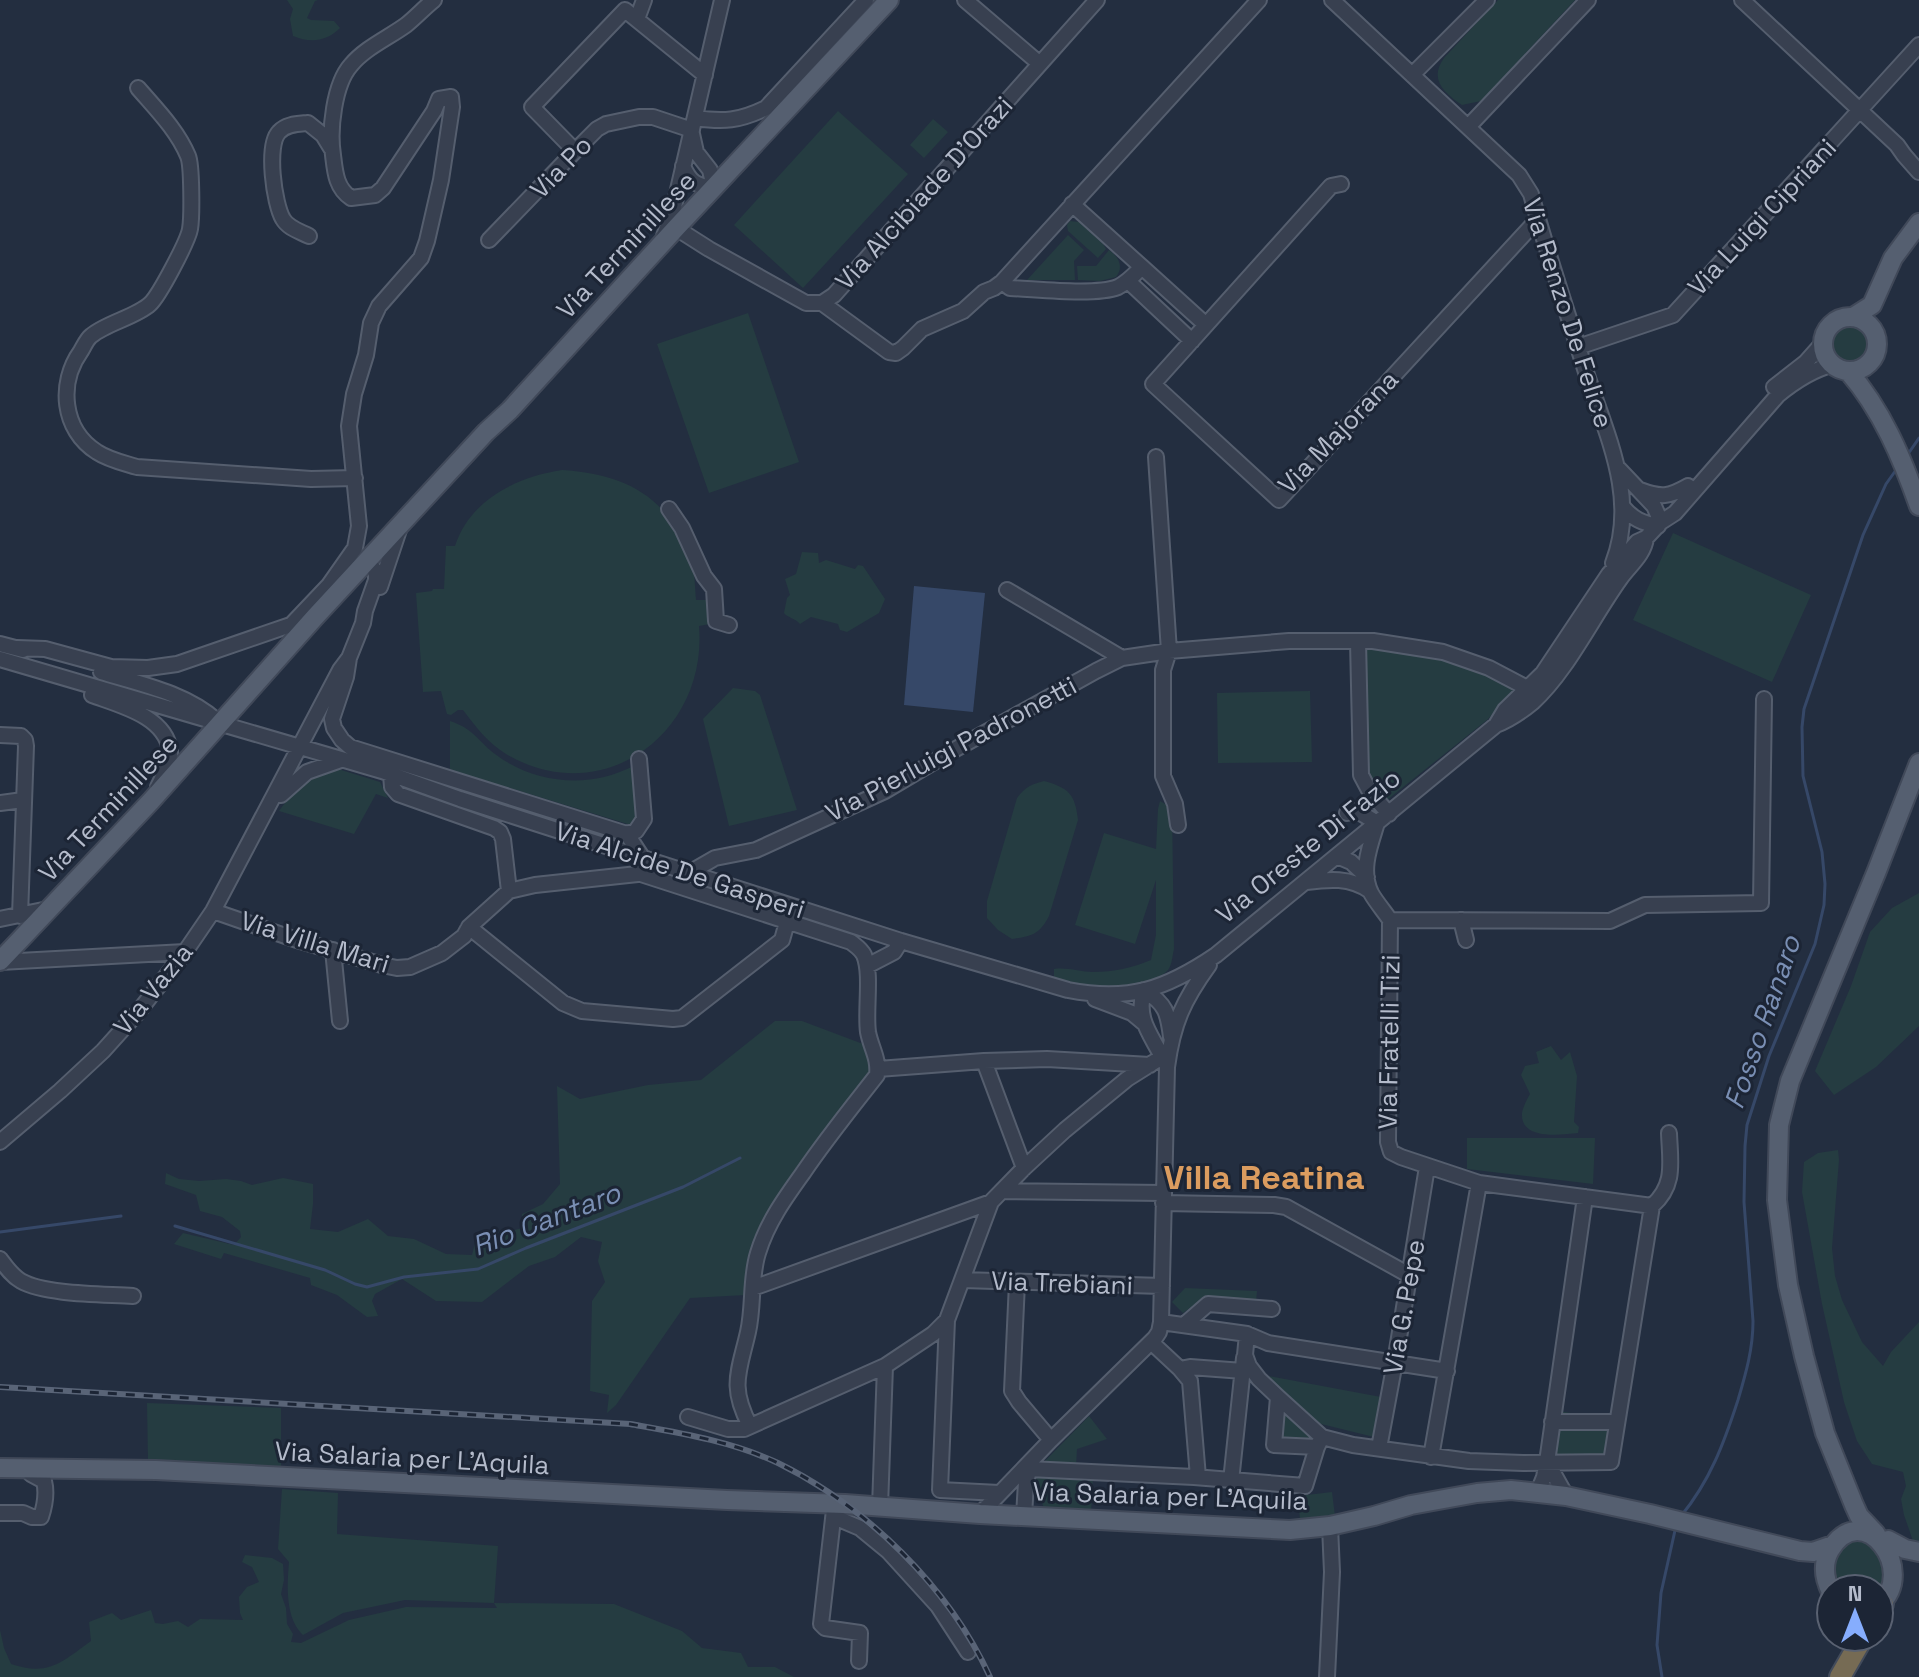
<svg xmlns="http://www.w3.org/2000/svg" width="1919" height="1677" font-family="'Space Grotesk',sans-serif">
<style>
.green{fill:#253c41}
.water{fill:#364868}
.lines{fill:none;stroke-linecap:round;stroke-linejoin:round}
.stream{stroke:#364868;stroke-width:3}
.minor-casing{stroke:#555e6e;stroke-width:18}
.major-casing{stroke:#414959;stroke-width:22}
.highway-casing{stroke:#424b5b;stroke-width:24}
.minor{stroke:#384050;stroke-width:14}
.major{stroke:#555f70;stroke-width:18}
.highway{stroke:#766b54;stroke-width:20}
.rail-casing{stroke:#596477;stroke-width:6}
.rail{stroke:#1c2535;stroke-width:3;stroke-dasharray:9;stroke-linecap:butt}
.labels{text-anchor:middle;stroke-width:6;stroke-linejoin:round;paint-order:stroke}
.street-label{font-size:26px;fill:#b4bbcb;stroke:#1c2535}
.water-label{font-size:28px;font-style:italic;fill:#7a8fb4;stroke:#1c2535}
.district-label{font-size:34px;font-weight:bold;fill:#db9c5f;stroke:#1c2535}
</style>
<rect width="100%" height="100%" fill="#232e40"/>
<path class="green" d="M287,0h31l-3,1 -8,17 4,2 23,1 6,7c-14,14 -30,15 -47,8l-3,-17 3,-10z
M1498,0h77l-94,101 -19,4c-19,-13 -33,-26 -18,-47z
M838,111l70,63 -105,114 -69,-63z
M933,119l15,13 -24,26 -14,-13z
M1070,221l9,1 24,22 3,5 -8,9 -30,-27 -1,-6z
M1068,235l16,15 -10,11 1,19h-48z
M1109,250c10,7 15,17 7,27l-16,4 -22,-1 -1,-14h19z
M748,313l51,149 -90,31 -52,-149z
M1829 345a21 21 0 1 1 42 0a21 21 0 1 1-42 0Z
M562,470c65,4 109,28 130,93 3,12 3,25 4,37h13l1,24 -11,2c9,107 -96,185 -193,128 -18,-11 -31,-28 -43,-44h-5l-7,5 -4,-1 -6,-23 -18,1 -7,-99 16,-2 1,-2h11l2,-43h9c15,-46 61,-69 107,-76z
M1673,533l138,62 -39,87 -139,-62z
M802,552l16,1 1,10 7,-3 29,9 3,-4 5,1 22,33 -6,14 -32,19 -7,-2 -2,-6 -27,-7 -11,7c-5,-6 -12,-6 -16,-11l3,-15 3,-3 -5,-16 11,-5z
M1366,647c31,4 133,18 148,45l-27,28 -100,80 -11,-9 -9,-17z
M733,688l22,3 5,4 37,115 -68,16 -26,-107z
M1310,691l2,71 -94,1 -1,-70z
M450,721c24,8 27,19 45,33 30,23 72,32 109,23 10,-2 20,-7 30,-11l4,54 -7,5 -181,-55z
M338,769l42,13 8,16 -12,-4 -22,40 -75,-23c16,-21 31,-39 59,-42z
M1044,781c25,7 31,13 34,39l-29,96c-10,19 -17,20 -37,23l-14,-9 -11,-12v-17l30,-103c8,-11 15,-14 27,-17z
M1160,801l12,7 2,141c-2,8 -2,18 -8,23 -23,19 -89,21 -112,5v-8c14,-2 26,3 39,3 21,0 39,-4 58,-12l5,-25v-55l-21,64 -60,-19 29,-92 52,16 2,-40z
M1919,893v133l-43,41 -42,28 -19,-24 36,-85 19,-54 22,-24z
M775,1021h27l61,23 8,16 1,7 -5,10 -42,53 -52,74 -27,91 -56,3 -74,107 -9,8 2,-18 -19,-4 2,-90 13,-19 -7,-21 4,-19 -21,-5 -26,20 -26,9 -47,36 -46,-1 -34,-22 -27,15 -3,7 6,15 -11,1 -30,-22 -26,-10 -1,-7 -86,-25 -3,6 -47,-15 9,-11 51,12 7,-8 -1,-6 -18,-14 -22,-6 -4,-16 -31,-11 1,-11 13,6 20,2 27,-2 15,2 11,4 31,-7 30,6v20l-3,25 28,3 30,-13 20,17 26,3 32,15 26,1 4,-16 14,-7 21,-1 11,-3v-14l21,-10 17,-20 -3,-98 23,13 68,-14 53,-5z
M1551,1046l10,14 9,-8 7,24 -3,46 5,5 -1,6c-18,2 -58,7 -56,-20 1,-6 5,-14 8,-19l-9,-19 4,-9 14,-3 -3,-11z
M1467,1138h128l-2,46 -126,-15z
M1838,1150l1,10 -7,88 3,28 7,24 20,42 21,24 8,-14 28,-30v220l-6,-1 -9,-26 -3,-16 5,-13 -3,-14 -31,-8 -15,-23 -13,-39 -22,-98 -20,-112 2,-30 14,-9z
M1185,1288l72,3 -1,10 -51,-4 -22,16 -11,-11z
M1263,1375l118,22 -7,40 -57,-14z
M147,1403l134,5v59l-133,-6z
M1282,1407l32,29v6l-35,-4z
M1559,1411l55,9 -5,34h-57z
M1089,1416l18,23 -30,10 -1,18 -24,-1 -9,-3z
M1036,1473l57,3 -2,38 -45,-2 -10,-22z
M282,1489l56,4 -1,41 161,12 -4,57 120,1 68,27 20,17 39,5 7,14h27l19,10h-794v-47l4,18 7,16c38,13 52,-3 80,-23l-2,-19 23,-9 9,7 30,-10 4,13 8,1 15,-3 10,6 12,-8 43,1 -3,-7 -1,-16 8,-10 12,-5 -7,-15 -10,-5 3,-7 27,3 11,6 1,16 -3,14 5,14 1,16 6,10 -2,8 10,1 48,-23 57,-13 91,1 -3,-5 -89,-3 -62,13 -40,22c-18,-17 -16,-50 -14,-73l-11,-13z
M1332,1492l3,24 -35,4 -2,-24z
M1868,1538l26,19 -15,41v-9h-40c-15,-26 0,-49 29,-51z"/>
<path class="water" d="M914,586l71,7 -12,119 -69,-7z"/>
<g class="lines">
<path class="stream" d="M1908,454l11,-16
M175,1226l150,44 30,14 12,3 37,-10 74,-8 48,-21 157,-61 57,-29
M0,1232l121,-16
M1681,1516c29,-35 43,-73 57,-116 8,-27 15,-51 15,-79l-9,-119 1,-56 2,-21 22,-69 46,-112 9,-39 1,-21 -3,-32 -19,-76 -1,-49 2,-18 59,-174 23,-51 10,-14
M1662,1677l-5,-32 4,-52 15,-67"/>
<g class="minor-casing">
<path id="minor" d="M965,0l75,64
M1332,0l187,175 12,19c16,59 36,117 54,175 20,63 54,128 28,194
M1742,0l155,145 7,10 15,17
M637,19l7,-19
M1412,75l75,-75
M138,88c19,22 39,42 50,68 4,9 4,62 2,73 -2,12 -31,67 -40,75 -14,13 -44,19 -59,32 -4,3 -7,10 -10,15 -23,32 -19,79 16,101 12,8 27,11 40,15l174,12 44,-1
M695,118c29,4 44,3 71,-10l100,-108
M1468,127l120,-127
M575,151l-43,-44 93,-97 80,65
M683,166c7,16 13,20 31,22l-4,-18 -14,-18 -4,-18
M1341,184l-10,2 -178,198 126,116 259,-281
M1072,204l70,63c-7,7 -14,15 -24,20 -23,9 -81,2 -108,1l-8,-6 257,-282
M676,228l33,21 97,54h16l12,-8 263,-295
M309,236c-10,-5 -21,-8 -26,-17 -9,-15 -17,-74 -4,-87 7,-8 19,-8 29,-9l15,12 8,13
M664,236l9,-25 49,-211
M489,240l86,-89 22,-22 9,-5 33,-7h14l39,13
M1142,267l64,58
M1128,281l64,60
M822,303l67,49 7,1 7,-5 19,-19 41,-18 21,-19 10,-4 8,-6
M1578,347l95,-32 246,-270
M1774,387l32,-25 16,-18
M1156,457l13,194 -6,19v106l12,28 3,21
M1619,469l35,37 7,16
M1640,490c21,8 29,7 48,-4
M1623,507c10,12 19,16 35,19
M669,509l13,19 22,48 10,13 2,32 13,4
M365,564l8,4 3,4v8l-11,31 -2,12 -14,35 -3,19 -14,42 2,9 8,12 8,7 277,87 15,23
M380,587l20,-60
M1007,590l115,68
M292,624l37,-39 26,-37 4,-22 -10,-100 5,-32 12,-39 5,-32 8,-17 42,-48 6,-17 14,-61 11,-73 -1,-10 -12,2 -5,12 -51,77 -8,7 -24,3c-15,-10 -16,-26 -18,-43 -4,-25 1,-71 18,-90 14,-17 37,-27 55,-40 10,-8 18,-17 28,-25
M1358,641l3,134 9,17 19,22
M0,644l23,6
M17,648l28,1 66,18 37,1 29,-4 122,-42
M0,659l382,112 78,28 441,142 167,49c61,12 98,-1 148,-35l280,-230 9,-15 38,-37 66,-99 28,-32 9,-4 15,-16 14,-9 103,-118c16,-13 33,-25 54,-30
M101,672c40,12 85,21 116,49
M92,695c27,10 74,21 78,56 1,12 -7,25 -12,36
M1496,725c15,-6 25,-13 37,-23 34,-31 59,-84 87,-123 9,-13 24,-24 26,-41
M0,735l21,1 4,4 1,6 -6,170
M391,775l1,12 6,7 96,34 6,4 3,7 6,52
M281,795l26,-23 34,-12
M0,803l23,-3
M1347,813l9,-3 21,13
M1377,823c-7,23 -17,47 -6,70 5,9 13,18 19,27l220,1 35,-16 116,-2 3,-204
M627,834l9,-3 8,-12 -5,-60
M1337,856l14,6 16,15
M689,873l26,-15 41,-8 129,-59 69,-41 142,-79 26,-13 47,-7 120,-10h84l70,11 46,16 40,21
M641,874l210,68c5,4 10,7 13,13 8,19 1,55 4,77 3,16 11,26 9,43 -25,32 -51,64 -74,98 -18,25 -36,50 -45,80 -8,25 -4,53 -10,79 -9,40 -19,54 2,94
M1306,882c23,-3 44,-5 64,9
M213,911l81,28 88,26 15,3 13,-1 32,-14 22,-17 5,-9 40,-36 26,-6 112,-12
M0,919l48,-10
M1390,920l-2,222 3,10 10,5 78,26 173,23c24,-21 18,-44 17,-73
M1461,920l5,20
M469,927l94,76 19,8 91,8 9,-1 100,-78 7,-25
M333,950l7,71
M0,962l185,-10
M867,966l27,-14 7,-11
M1144,990c-9,31 9,46 21,73
M1144,990c22,14 24,23 27,47
M1095,999l37,14 12,10
M984,1061l40,107
M878,1069l106,-8 63,-2 103,6
M0,1142l60,-51 43,-40 36,-40 46,-59 28,-41 127,-241 9,-12
M1002,1191l161,2
M1163,1203l111,2 12,2 123,68
M0,1259c6,8 12,17 21,22 25,14 83,13 112,15
M963,1280l199,6
M1017,1283l-5,108 7,11 32,38
M753,1288l238,-86
M947,1320l-7,170 59,3
M1161,1322l86,12 21,9 179,28
M1185,1324l23,-20 64,5
M1247,1334l-2,21 4,11 10,13 19,18 44,40 31,8 116,16 54,2 88,-1 41,-256
M1151,1342l29,27 10,12 8,96
M1180,1369l10,-2 53,4
M1278,1397l-4,48 43,2
M688,1417l40,12h16l141,-63 48,-32 14,-14 44,-118 33,-34 41,-38 62,-51 35,-22
M1552,1422h65
M1379,1448l16,-86 32,-195
M1431,1457l48,-274
M1547,1462l38,-265
M1029,1469l165,8 111,9 12,-39 5,-10
M1231,1481l13,-123
M1538,1492l6,-15 3,-15 19,34
M880,1507l5,-141
M834,1510l-13,114 4,4 35,5 -1,28
M0,1513h23l9,4h9c4,-12 6,-24 3,-36l-13,-7 -6,-6
M980,1514l71,-74 104,-102 4,-6 2,-10 6,-255c6,-44 16,-66 42,-102
M1024,1516l2,-34 5,-19
M834,1517l26,11 28,23 50,55 30,46
M1327,1677l5,-105 -2,-46"/>
</g>
<g class="major-casing">
<path id="major" d="M1823 344a27 27 0 1 1 54 0a27 27 0 1 1-54 0Z
M1853,317l19,-12 21,-47 26,-35
M1848,371c34,39 54,87 71,135
M0,961l151,-160 164,-184 171,-185 24,-22 166,-182 213,-228
M0,1468l156,2 571,30 118,4 135,10 310,16 40,-4 44,-10 37,-11 66,-12 34,-3 55,6 84,18 150,37 13,1 20,-7
M1876,1534l-17,-18 -5,-11 -29,-72 -21,-77 -16,-71 -11,-85 2,-75 11,-44 86,-208 43,-110
M1888,1540l17,9 14,3
M1831,1592c-7,-14 -9,-28 -1,-42 33,-54 89,21 49,55"/>
</g>
<g class="highway-casing">
<path id="highway" d="M1879,1609l4,-5
M1840,1677l23,-40"/>
</g>
<use href="#minor" class="minor"/>
<use href="#major" class="major"/>
<use href="#highway" class="highway"/>
<g class="rail-casing">
<path id="rail" d="M0,1387l630,37c50,9 101,17 148,39 88,43 171,124 212,214"/>
</g>
<use href="#rail" class="rail"/>
</g>
<g class="labels">
<g class="street-label">
<text transform="translate(561 167) rotate(-46)" y="9">Via Po</text>
<text transform="translate(924 193) rotate(-48)" y="9">Via Alcibiade D'Orazi</text>
<text transform="translate(1762 217) rotate(-47)" y="9">Via Luigi Cipriani</text>
<text transform="translate(626 245) rotate(-47)" y="9">Via Terminillese</text>
<text transform="translate(1568 313) rotate(72)" y="9">Via Renzo De Felice</text>
<text transform="translate(1338 432) rotate(-46)" y="9">Via Majorana</text>
<text transform="translate(951 749) rotate(-28)" y="9">Via Pierluigi Padronetti</text>
<text transform="translate(108 808) rotate(-47)" y="9">Via Terminillese</text>
<text transform="translate(1308 846) rotate(-39)" y="9">Via Oreste Di Fazio</text>
<text transform="translate(680 870) rotate(18)" y="9">Via Alcide De Gasperi</text>
<text transform="translate(315 942) rotate(17)" y="9">Via Villa Mari</text>
<text transform="translate(153 989) rotate(-51)" y="9">Via Vazia</text>
<text transform="translate(1389 1042) rotate(-89)" y="9">Via Fratelli Tizi</text>
<text transform="translate(1062 1283) rotate(2)" y="9">Via Trebiani</text>
<text transform="translate(1404 1307) rotate(-80)" y="9">Via G. Pepe</text>
<text transform="translate(412 1458) rotate(3)" y="9">Via Salaria per L'Aquila</text>
<text transform="translate(1170 1496) rotate(2)" y="9">Via Salaria per L'Aquila</text>
</g>
<g class="water-label">
<text transform="translate(1762 1022) rotate(-71)" y="10">Fosso Ranaro</text>
<text transform="translate(546 1219) rotate(-21)" y="10">Rio Cantaro</text>
</g>
<g class="district-label">
<text x="1264" y="1189">Villa Reatina</text>
</g>
</g>
<g transform="translate(1855 1613)"><circle r="38" fill="#1c2535" stroke="#596171" stroke-width="2"/>
<path d="M0-6L14 30L0 20L-14 30Z" fill="#86adfd"/>
<text y="-12" font-size="22" font-weight="bold" text-anchor="middle" fill="#b4bbcb">N</text>
</g>
</svg>
